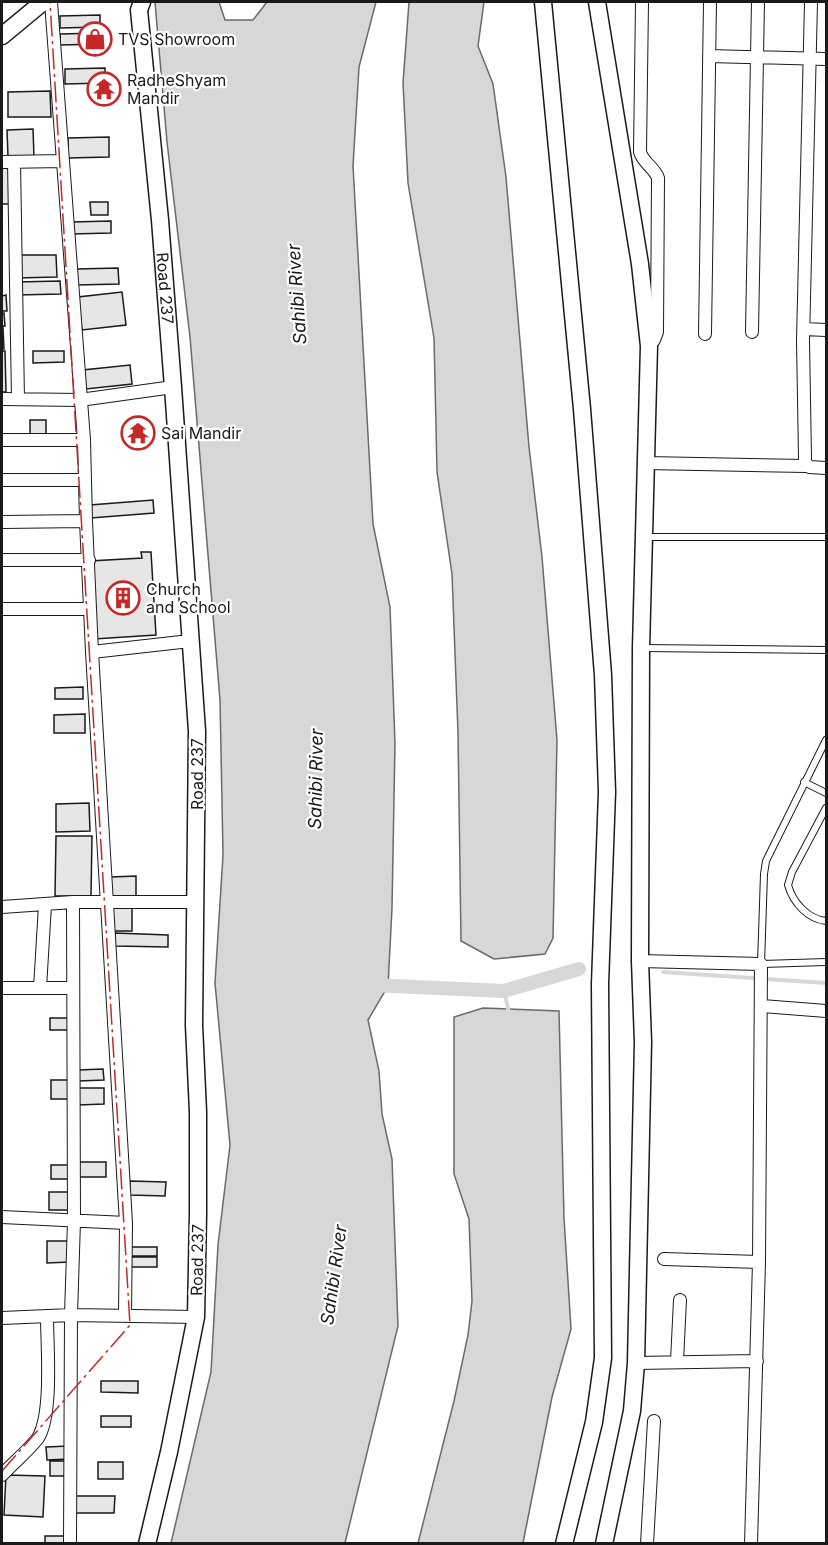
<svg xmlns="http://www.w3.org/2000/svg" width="828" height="1545" font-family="Inter,sans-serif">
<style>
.water{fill:#d7d7d7;stroke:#6a6a6a;stroke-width:1.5}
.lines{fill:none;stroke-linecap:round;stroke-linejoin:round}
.stream{stroke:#d7d7d7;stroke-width:4}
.canal{stroke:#d7d7d7;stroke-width:14}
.building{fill:#e6e6e6;stroke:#1a1a1a;stroke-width:1.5}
.lane-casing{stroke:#1a1a1a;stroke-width:8}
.street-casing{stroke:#1a1a1a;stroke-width:14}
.secondary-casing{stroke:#1a1a1a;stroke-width:19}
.lane{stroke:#fff;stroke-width:6}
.street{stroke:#fff;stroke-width:12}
.secondary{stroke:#fff;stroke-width:16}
.power{stroke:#c62828;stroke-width:1.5;stroke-dasharray:21 4.5 3 4.5;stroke-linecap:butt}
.labels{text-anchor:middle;stroke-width:4.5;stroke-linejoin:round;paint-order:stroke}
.poi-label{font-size:16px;fill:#1a1a1a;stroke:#fff;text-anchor:start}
.street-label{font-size:16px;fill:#1a1a1a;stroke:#fff}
.water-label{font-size:18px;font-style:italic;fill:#1a1a1a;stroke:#fff}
</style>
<rect width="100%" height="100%" fill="#fff"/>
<path class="water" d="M155,2h64l6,18h28l14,-18h109l-17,65 -6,99 20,358 17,83 5,136 -3,165 -4,78 -20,34 11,51 3,43 10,45 6,167 -53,217h-174l40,-171 7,-127 12,-100 -15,-162 8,-128 -3,-155 -30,-363 -23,-195z
M409,2h75l-6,44 15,38 13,93 23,270 13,110 15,183 -4,198 -8,16 -51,5 -33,-18 -3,-208 -6,-159 -15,-102 -3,-134 -26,-155 -5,-100z
M483,1008l76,3 5,207 7,111 -19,68 -29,146h-105l36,-142 14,-66 4,-34 -3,-82 -15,-45v-157z"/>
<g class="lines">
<path class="stream" d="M663,972l163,11
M504,991l5,22"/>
<path class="canal" d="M371,985l133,6 75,-22"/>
</g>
<path class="building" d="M100,15v12l-40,1v-12z
M101,33l1,11 -42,1v-11z
M105,68v15l-40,1v-15z
M50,91l1,26h-43v-25z
M33,129l1,28h-26l-1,-27z
M109,137v20l-41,1v-20z
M2,167h7l1,37h-8z
M90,202h18v13h-17z
M111,221v12l-40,1v-12z
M17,255h39l1,22 -40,1z
M118,268l1,16 -42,1v-16z
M60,281l1,13 -44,1 -1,-13z
M122,292l4,33 -44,5 -4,-33z
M6,295l1,16h-5v-15z
M4,313l1,13h-3v-12z
M3,328l1,21h-2v-20z
M2,351h3l1,41h-4z
M33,351h31v11l-31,1z
M130,365l2,19 -46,5 -3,-19z
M30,420h16v15l-16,1z
M153,500l1,13 -63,5 -1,-13z
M141,552h10l5,83 -62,4 -4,-78 52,-3z
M83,687v12h-28v-11z
M85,714v19h-31v-18z
M89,803l1,28 -34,1v-28z
M56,836h36l-1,60h-36z
M136,876v22h-25v-21z
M113,908h19v23h-19z
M115,933l53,2v12l-53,-1z
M50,1018h18v12h-18z
M103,1069l1,11 -26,1v-11z
M51,1080h18v19h-18z
M78,1088h26v16l-26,1z
M77,1162h29v15h-29z
M51,1165h18v14h-18z
M130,1181l36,1 -1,14 -36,-1z
M49,1192h19v18h-19z
M47,1241h23v21l-23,1z
M129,1247h28v9h-28z
M128,1257h29v10h-29z
M101,1381h37v12l-37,-1z
M101,1416h30v11h-30z
M69,1446v13l-22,1 -1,-13z
M50,1461h18v15h-18z
M98,1462h25v17h-25z
M6,1475l39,1 -2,41 -39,-2z
M74,1496h41l-1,17h-40z
M45,1536h22v8h-22z"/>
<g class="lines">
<g class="lane-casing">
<path id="lane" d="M644,537h182
M641,648l185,2
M826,740l-60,121 -2,13 -3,90 65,-2
M804,782l22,11
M826,808l-34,64 -4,13c5,18 20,34 38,36"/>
</g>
<g class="street-casing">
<path id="street" d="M51,2l33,438 2,81 6,131 34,571 -1,93
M642,2l-2,150c3,11 15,16 18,26l-1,154 -3,8 -5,6
M811,2l-8,339 2,117v4l4,5 17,1
M709,56l117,3
M2,162l61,-1
M14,162l4,237
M804,329l22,1
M752,332l6,-330
M705,334l5,-332
M2,399l78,1 93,-13
M2,440h82
M646,463l161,3
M2,480h83
M2,522l84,-1
M2,560h87
M2,609h88
M92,652l98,-11
M2,907l71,-5h122
M640,961l121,3 -2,298 -8,282
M2,988h38l5,-83
M40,988h33
M762,1006l64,5
M2,1217l124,6
M664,1259l95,3
M2,1318l69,-3 125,2
M677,1361l3,-61
M636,1363l121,-2
M2,1475c11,-12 26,-24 36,-37 15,-24 9,-93 9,-122
M70,1544l1,-229 3,-94 -1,-319
M647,1544l7,-123"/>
</g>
<g class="secondary-casing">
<g id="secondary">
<path id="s1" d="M142,2l-3,8 21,210 13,167 24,344 -3,294 4,87v102l-2,103 -27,135 -22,92"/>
<path d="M543,2l39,407 21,266 4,117 -7,192 3,374 -9,64 -30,122"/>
<path d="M597,2l43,262 9,82 -8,302 -1,313 3,81 -7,321 -4,48 -28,133"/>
<path d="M2,36l41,-34"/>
</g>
</g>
<use href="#lane" class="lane"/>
<use href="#street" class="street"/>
<use href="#secondary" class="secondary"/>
<path class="power" d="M2,1471l128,-146 -80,-1323"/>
</g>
<defs>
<g id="shop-ring" transform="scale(1.725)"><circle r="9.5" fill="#fff" stroke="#c62828" stroke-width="1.5"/><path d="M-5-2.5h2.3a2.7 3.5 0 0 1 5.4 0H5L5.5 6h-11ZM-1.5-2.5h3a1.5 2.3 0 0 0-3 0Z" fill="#c62828"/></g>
<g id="temple-ring" transform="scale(1.725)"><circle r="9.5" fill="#fff" stroke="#c62828" stroke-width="1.5"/><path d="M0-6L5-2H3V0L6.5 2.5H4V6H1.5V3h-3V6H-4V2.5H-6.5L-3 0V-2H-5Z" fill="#c62828"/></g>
<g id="building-ring" transform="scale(1.725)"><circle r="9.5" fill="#fff" stroke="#c62828" stroke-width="1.5"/><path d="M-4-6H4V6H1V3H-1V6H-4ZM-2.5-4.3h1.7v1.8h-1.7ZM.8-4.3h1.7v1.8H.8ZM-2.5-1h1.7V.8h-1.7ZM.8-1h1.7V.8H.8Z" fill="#c62828"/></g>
</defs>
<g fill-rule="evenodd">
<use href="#shop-ring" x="95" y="39"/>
<use href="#temple-ring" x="104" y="89"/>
<use href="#temple-ring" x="138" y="433"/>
<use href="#building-ring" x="123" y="598"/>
</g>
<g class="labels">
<g class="poi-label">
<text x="118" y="45">TVS Showroom</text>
<text x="127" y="86">RadheShyam<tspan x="127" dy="18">Mandir</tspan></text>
<text x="161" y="439">Sai Mandir</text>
<text x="146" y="595">Church<tspan x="146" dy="18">and School</tspan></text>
</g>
<g class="street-label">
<text dy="6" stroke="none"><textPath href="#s1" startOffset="288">Road 237</textPath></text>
<text transform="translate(197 774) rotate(-90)" y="6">Road 237</text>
<text transform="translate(197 1260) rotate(-89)" y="6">Road 237</text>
</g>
<g class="water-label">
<text transform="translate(297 294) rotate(-94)" y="6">Sahibi River</text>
<text transform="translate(316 779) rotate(-89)" y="6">Sahibi River</text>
<text transform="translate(334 1275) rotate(-82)" y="6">Sahibi River</text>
</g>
</g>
<rect width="828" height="1545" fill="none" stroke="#1a1a1a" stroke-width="6"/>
</svg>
